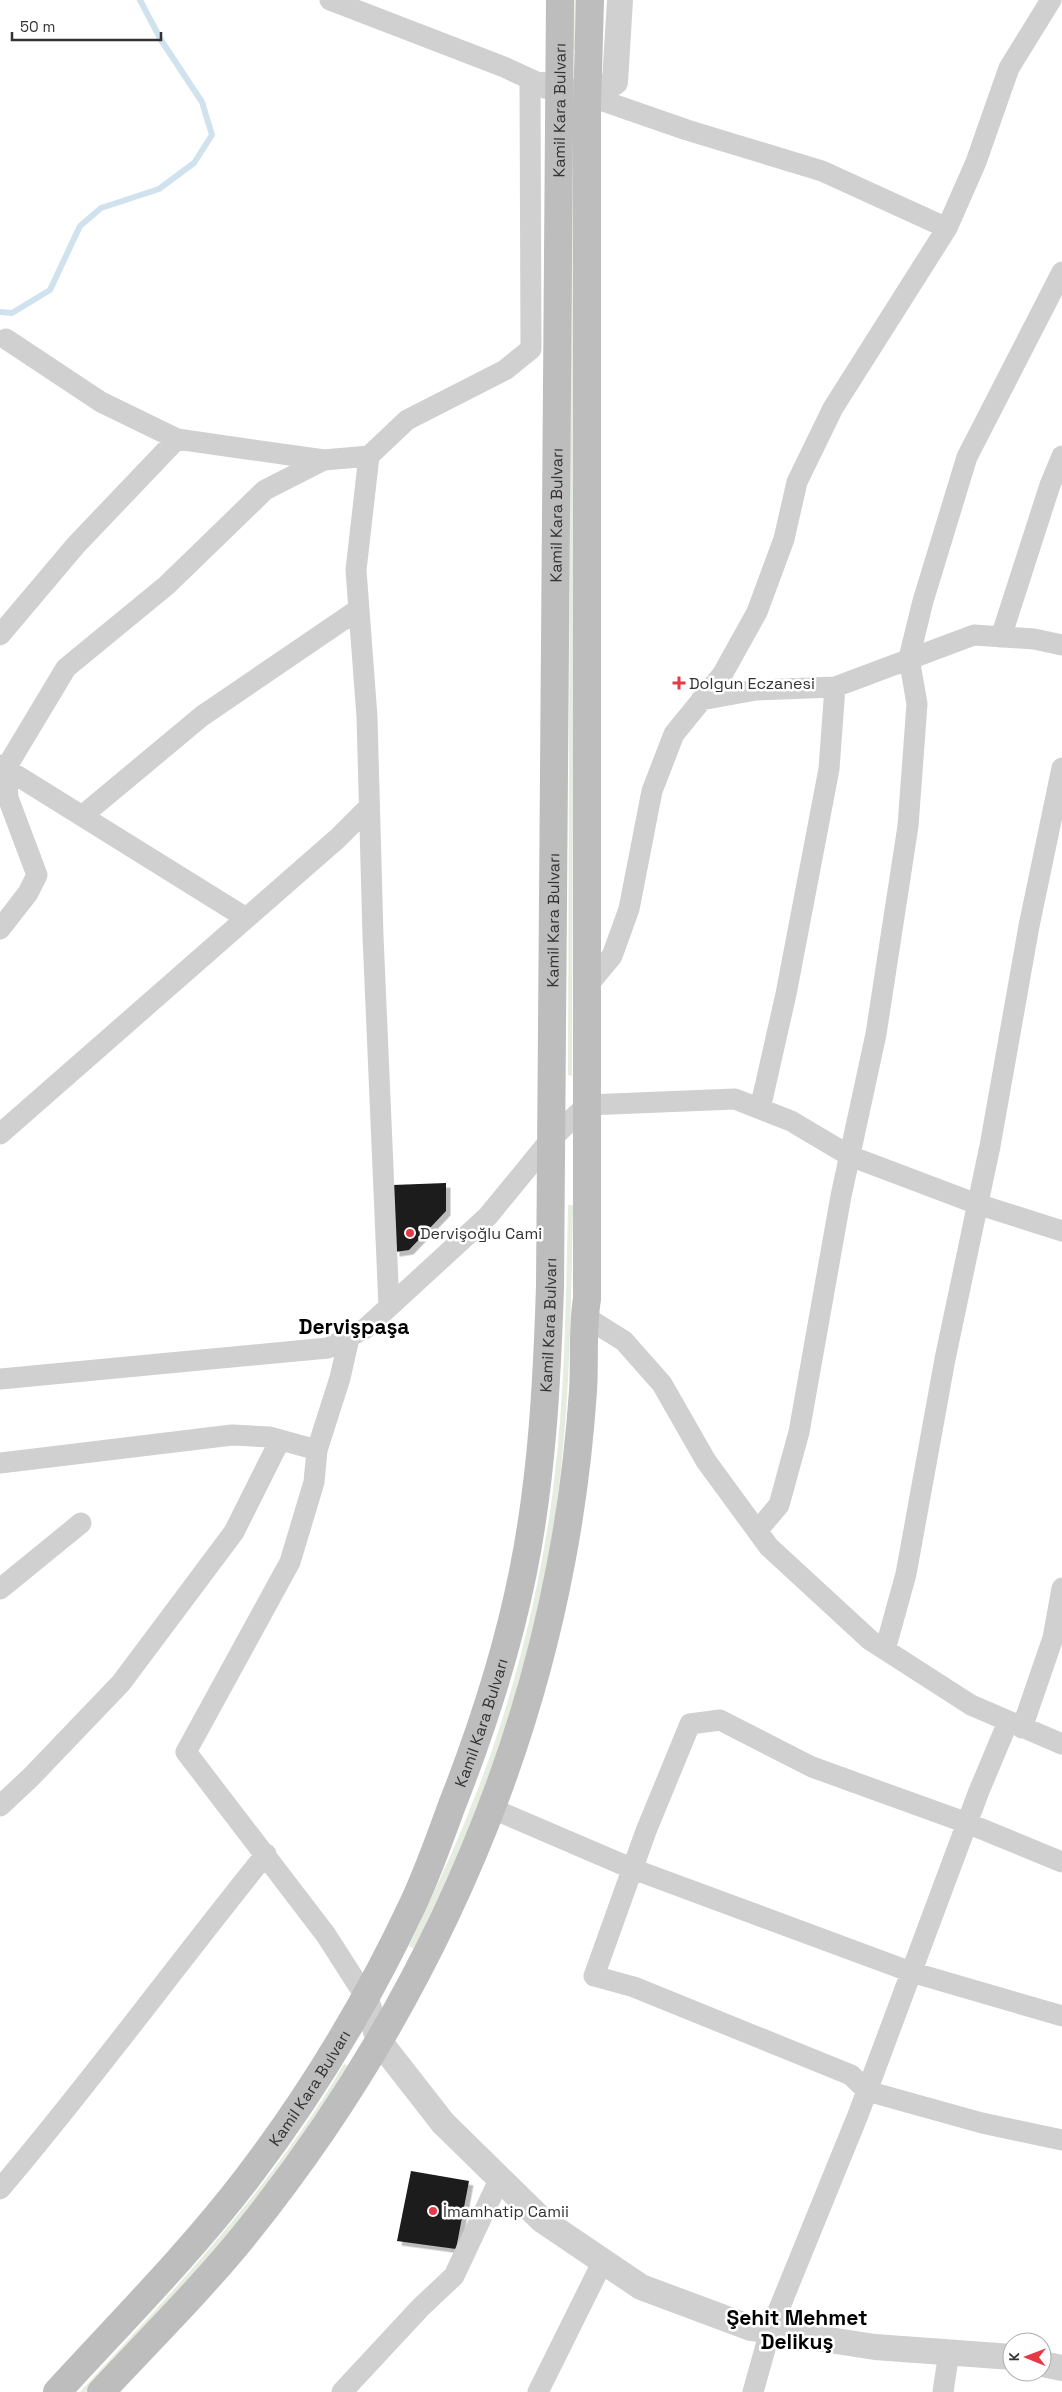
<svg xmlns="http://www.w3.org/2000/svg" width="1062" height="2392" font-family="'Space Grotesk',sans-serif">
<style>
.green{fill:#e6ecdf}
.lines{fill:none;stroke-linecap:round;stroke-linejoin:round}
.stream{stroke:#cfe2ee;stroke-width:6}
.building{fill:#1a1a1a;filter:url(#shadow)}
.minor{stroke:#d0d0d0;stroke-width:21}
.tertiary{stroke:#d0d0d0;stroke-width:26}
.secondary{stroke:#bdbdbd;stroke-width:28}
.poi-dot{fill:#e63946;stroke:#fff;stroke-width:2}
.labels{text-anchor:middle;stroke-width:5;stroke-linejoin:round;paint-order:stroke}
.street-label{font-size:16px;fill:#333;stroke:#fff}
.poi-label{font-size:16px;fill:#333;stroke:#fff;text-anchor:start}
.district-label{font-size:21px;font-weight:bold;fill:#000;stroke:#fff}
</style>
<defs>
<filter id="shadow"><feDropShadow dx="4.5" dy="4.5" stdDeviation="0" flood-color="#0004"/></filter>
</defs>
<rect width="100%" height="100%" fill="#fff"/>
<path class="green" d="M572,0h6v49h-6z
M571,135h4l-3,941 -4,-1z
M568,1205h5c-2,104 -3,209 -18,312 -16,106 -48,216 -88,316 -16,39 -35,77 -53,116l-5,-3c21,-46 43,-91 61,-137 39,-96 66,-201 81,-304 14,-100 15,-200 17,-300z
M344,2064l4,2c-70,122 -167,223 -262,326h-6c95,-103 193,-206 264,-328z"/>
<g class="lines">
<path class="stream" d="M0,312l12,1 38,-23 30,-64 21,-18 58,-19 35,-26 18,-28 -10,-33 -41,-62 -21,-40"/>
</g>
<path class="building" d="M446,1183v28l-37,39 -14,2 -2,-67z
M411,2171l58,10 -13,68 -59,-8z"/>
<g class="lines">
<path class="minor" d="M330,0l174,67 39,18
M589,96l98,34 135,41 125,57
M6,339l95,63 76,37 147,21 45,-4
M0,635l76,-90 101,-106
M1001,637l49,-152 12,-29
M701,700l55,-10 79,-3 139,-52 60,4 28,6
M0,765l246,153
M82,816l120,-100 157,-107
M0,929l28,-36 9,-18 -29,-77 -2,-30 60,-100 101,-83 98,-95 59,-30
M588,985l24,-29 17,-47 23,-118 22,-57 48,-59 35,-63 27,-73 13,-57 36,-74 114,-180 29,-66 33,-94 42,-68
M760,1109l26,-115 43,-225 6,-82
M0,1134l338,-296 31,-31
M389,1307l-16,-371 -6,-219 -11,-147 13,-114 38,-36 98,-50 26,-21 -1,-270
M584,1316l40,25 38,43 44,77 63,86 101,93 101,65 91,39
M349,1338l-9,40 -23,72 -3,32 -24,80 -104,190 140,183 39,61
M0,1379l328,-31 38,-20 122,-112 63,-77 36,-34 148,-6 56,22 59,35 127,48 85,27
M0,1463l232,-28 38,2 47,13
M757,1531l22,-26 20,-73 42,-236 35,-162 32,-208 9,-122 -8,-46 14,-57 44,-144 95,-185
M0,1589l81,-66
M885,1650l21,-76 39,-215 45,-213 39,-220 33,-158
M1022,1728l31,-90 9,-50
M0,1806l31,-29 90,-94 113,-151 46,-92
M491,1808l142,61 278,103 151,44
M1062,1862l-95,-39 -155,-56 -92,-47 -30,4 -44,107 -52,145 40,11 217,88 16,16 115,32 80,17
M0,2189c92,-108 176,-224 266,-335
M342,2392l79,-85 33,-31 46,-98
M538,2392l65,-131
M753,2392l17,-61 88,-216 121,-324 29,-69
M943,2392l6,-40"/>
<path class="tertiary" d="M543,85l46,11 26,-14 5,-82
M365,1996l14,45 64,82 99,97 99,67 110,41 124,19 137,10
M1042,2364l20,4"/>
<g class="secondary">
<path id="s1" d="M57,2392c65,-71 133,-139 191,-215 64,-84 120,-177 165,-273 15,-32 27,-66 39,-99 30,-76 55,-153 71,-233 19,-94 24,-191 27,-286l10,-1286"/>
<path d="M101,2392c49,-53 101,-104 146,-160 155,-193 268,-425 314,-669 11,-57 18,-114 22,-172 2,-30 -1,-63 4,-92v-1190l3,-109"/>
</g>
</g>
<g class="poi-dot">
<path d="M676.5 675.5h5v5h5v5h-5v5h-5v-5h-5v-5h5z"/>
<circle cx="410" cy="1233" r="5"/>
<circle cx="433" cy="2211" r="5"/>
</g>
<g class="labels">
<g class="street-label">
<text dy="6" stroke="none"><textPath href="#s1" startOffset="2421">Kamil Kara Bulvarı</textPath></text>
<text dy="6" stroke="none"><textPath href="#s1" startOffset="2016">Kamil Kara Bulvarı</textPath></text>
<text dy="6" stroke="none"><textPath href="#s1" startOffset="1611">Kamil Kara Bulvarı</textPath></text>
<text dy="6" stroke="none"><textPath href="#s1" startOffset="1206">Kamil Kara Bulvarı</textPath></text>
<text dy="6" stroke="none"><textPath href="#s1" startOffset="801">Kamil Kara Bulvarı</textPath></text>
<text dy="6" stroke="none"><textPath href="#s1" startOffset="396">Kamil Kara Bulvarı</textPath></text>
</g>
<g class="poi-label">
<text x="689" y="689">Dolgun Eczanesi</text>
<text x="420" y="1239">Dervişoğlu Cami</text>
<text x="443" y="2217">İmamhatip Camii</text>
</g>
<g class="district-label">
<text x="354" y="1334">Dervişpaşa</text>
<text x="797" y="2325">Şehit Mehmet<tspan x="797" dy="24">Delikuş</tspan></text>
</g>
</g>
<g transform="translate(1027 2357) rotate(271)"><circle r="24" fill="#ffffff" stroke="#adadad"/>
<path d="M0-4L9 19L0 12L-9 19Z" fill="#e63946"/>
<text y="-8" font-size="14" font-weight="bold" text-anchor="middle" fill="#333333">K</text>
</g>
<path d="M12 32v8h149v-8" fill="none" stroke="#333333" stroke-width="2.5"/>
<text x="20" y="32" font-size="15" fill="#333333" stroke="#ffffff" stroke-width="4" paint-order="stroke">50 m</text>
</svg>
